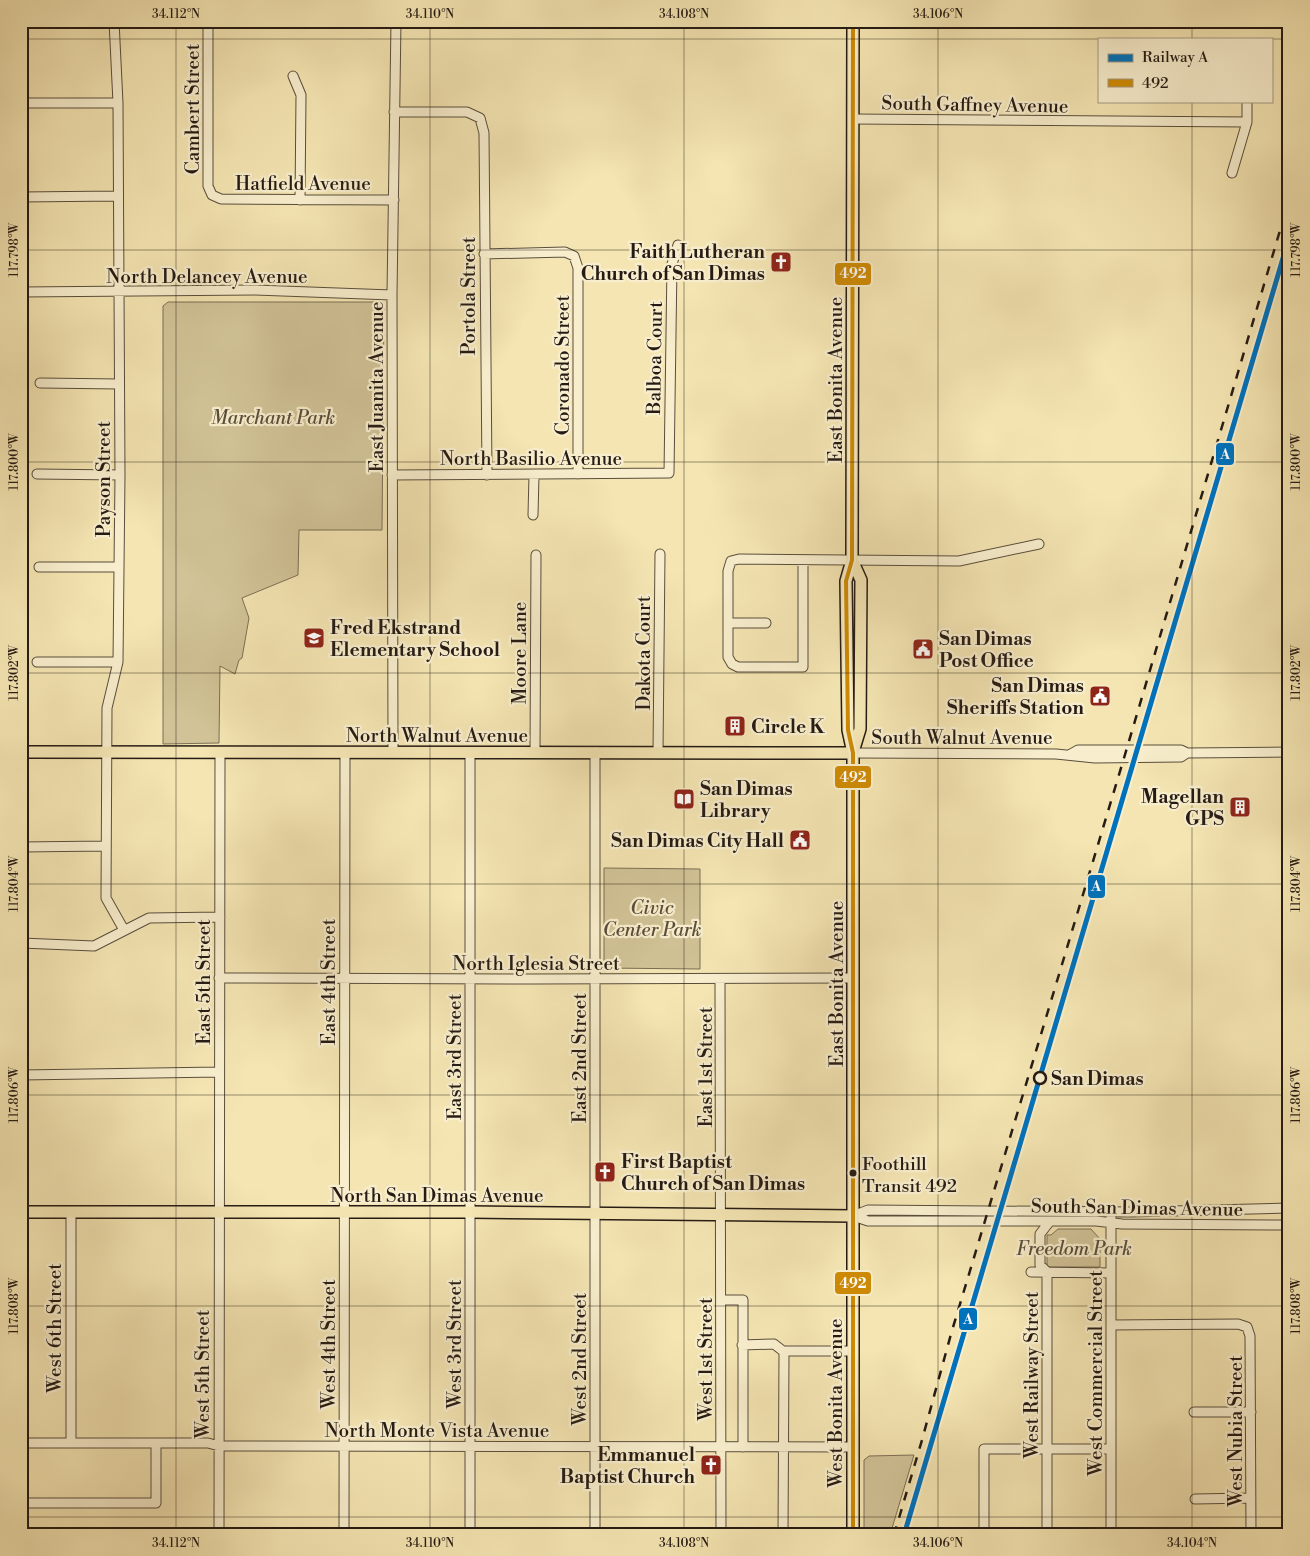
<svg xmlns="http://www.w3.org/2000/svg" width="1310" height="1556" font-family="'Libre Bodoni',serif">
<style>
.green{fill:#d1c397;stroke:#7b6f56}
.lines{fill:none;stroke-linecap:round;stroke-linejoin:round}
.minor-casing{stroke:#594e3c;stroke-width:11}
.major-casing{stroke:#251b14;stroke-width:14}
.minor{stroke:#f8eecd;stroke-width:9}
.major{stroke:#f4e5b2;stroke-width:11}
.rail{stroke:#251b14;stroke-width:2.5;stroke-dasharray:9 9;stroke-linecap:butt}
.bus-1-casing{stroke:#f8eecd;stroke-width:8}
.bus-1{stroke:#cd8a04;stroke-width:4}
.rail-1-casing{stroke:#f8eecd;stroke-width:9}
.rail-1{stroke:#0072bc;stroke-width:5}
.ticks{fill:none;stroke:#251b14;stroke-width:1;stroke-opacity:0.45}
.stop-dot{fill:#f8eecd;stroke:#251b14;stroke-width:2.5}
.bus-dot{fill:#251b14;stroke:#f8eecd;stroke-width:2}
.labels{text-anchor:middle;stroke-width:4.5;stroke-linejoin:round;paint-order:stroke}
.bus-label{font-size:18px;fill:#251b14;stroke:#f8eecd;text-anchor:start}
.street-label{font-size:19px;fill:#251b14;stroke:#f8eecd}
.poi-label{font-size:19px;font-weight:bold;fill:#251b14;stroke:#f8eecd;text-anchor:end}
.park-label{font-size:19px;font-style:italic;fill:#594d3b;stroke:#f8eecd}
.stop-label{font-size:19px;font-weight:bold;fill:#251b14;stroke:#f8eecd;text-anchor:start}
.line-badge{stroke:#f8eecd;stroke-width:2}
.badge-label{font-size:14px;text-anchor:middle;font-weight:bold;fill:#fff}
.neatline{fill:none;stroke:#251b14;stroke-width:2}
.ticks-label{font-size:12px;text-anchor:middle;fill:#251b14}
</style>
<rect width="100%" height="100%" fill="#f4e5b2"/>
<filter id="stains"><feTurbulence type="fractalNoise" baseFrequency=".004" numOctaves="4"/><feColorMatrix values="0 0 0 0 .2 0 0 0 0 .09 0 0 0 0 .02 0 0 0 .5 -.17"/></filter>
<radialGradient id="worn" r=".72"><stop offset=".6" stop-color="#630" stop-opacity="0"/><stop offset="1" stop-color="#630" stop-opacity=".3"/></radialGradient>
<path class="green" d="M168,302h212l4,7 -2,221h-83l-1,45 -56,23 7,20 -7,40 -3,2 -4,14 -15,-8 -1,77 -56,1v-438z
M604,868l96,1v100l-96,-1z
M1058,1229h33l9,10v28h-53v-32h4z
M914,1455l-24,80h-26v-75l5,-4z"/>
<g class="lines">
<g class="minor-casing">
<path id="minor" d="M114,21l4,82 2,372 -2,187 -11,46 -1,190 18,32
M208,21v165l4,9 9,4 173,1
M293,76l8,19 -1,105
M21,103h97
M394,112h73l13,6 4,15 3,342
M853,119l394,3
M1232,173l15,-51v-21
M21,197l97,-1
M484,254l81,-2 9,4 4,12v206
M21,292l234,-2 137,5
M40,383l79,1
M37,474l83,1
M392,475l277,-2 3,-209 6,-19
M533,515l1,-40
M803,560v107h-65l-6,-3 -4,-7v-86l3,-10 8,-2 220,2 80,-17
M39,567h80
M728,623h38
M37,662h81
M393,752l-1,-457 4,-274
M470,752v783
M535,752l1,-197
M658,752l2,-198
M853,753l203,1 39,4 86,-1 6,-4
M1071,754l7,-4h103l6,3 102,-1
M21,847l85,-1
M21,943l73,3 55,-28 71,-1
M219,978l314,1 320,-1
M720,979l1,556
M21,1075l198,-3
M853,1216l15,5h228l26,3 167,1
M853,1216l15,-6 264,2 157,-4
M1031,1272l80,1
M721,1300h22v147
M1111,1325l127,-1 9,3 3,9 1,199
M742,1345l32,-1 9,7h70
M1194,1412h57
M21,1443h187l11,3 634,1
M71,1443v-231
M1195,1499l56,-1
M21,1503h135v-60
M219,1535l1,-783
M344,1535l1,-783
M595,1535v-783
M783,1535l1,-181 -1,-3
M984,1535v-86h127
M1047,1535v-263l-7,-7v-31l10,-13
M1111,1535v-317"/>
</g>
<g class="major-casing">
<path id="major" d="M852,560l9,20 -1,149 -7,23
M21,752l832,1
M21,1212h449l383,4
M851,1535l2,-5v-777l-5,-23 -2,-149 6,-21 1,-539"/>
</g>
<use href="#minor" class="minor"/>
<use href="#major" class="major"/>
<path class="rail" d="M894,1535l28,-95 29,-106 173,-576 165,-558"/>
<g class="bus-1-casing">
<path id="bus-1" d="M851,1535l2,-5v-777l-5,-23 -2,-149 6,-21 1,-539"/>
</g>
<use href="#bus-1" class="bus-1"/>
<g class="rail-1-casing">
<path id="rail-1" d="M904,1535l385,-1297"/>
</g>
<use href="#rail-1" class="rail-1"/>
</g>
<path class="ticks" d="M176,21v1514M430,21v1514M684,21v1514M938,21v1514M1192,21v18M21,39h1078M1271,39h18M1192,101v1434M21,250h1268M21,462h1268M21,673h1268M21,884h1268M21,1095h1268M21,1306h1268M21,1517h1268"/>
<defs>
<g id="church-square" transform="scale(1.125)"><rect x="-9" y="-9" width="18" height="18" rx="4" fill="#8f2418" stroke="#f8eecd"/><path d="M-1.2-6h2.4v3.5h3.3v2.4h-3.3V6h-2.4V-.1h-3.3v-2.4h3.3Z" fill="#fff"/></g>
<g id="school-square" transform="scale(1.125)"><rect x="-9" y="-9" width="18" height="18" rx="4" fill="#8f2418" stroke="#f8eecd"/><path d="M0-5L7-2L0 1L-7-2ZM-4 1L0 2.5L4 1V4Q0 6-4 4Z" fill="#fff"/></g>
<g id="civic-square" transform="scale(1.125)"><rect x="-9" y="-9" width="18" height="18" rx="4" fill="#8f2418" stroke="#f8eecd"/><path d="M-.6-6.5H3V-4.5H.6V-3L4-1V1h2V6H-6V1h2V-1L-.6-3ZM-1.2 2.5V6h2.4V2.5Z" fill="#fff"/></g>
<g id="building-square" transform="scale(1.125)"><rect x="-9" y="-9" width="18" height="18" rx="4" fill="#8f2418" stroke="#f8eecd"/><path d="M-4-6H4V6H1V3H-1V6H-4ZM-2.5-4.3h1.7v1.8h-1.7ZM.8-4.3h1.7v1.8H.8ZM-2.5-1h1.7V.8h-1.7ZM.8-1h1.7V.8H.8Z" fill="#fff"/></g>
<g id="library-square" transform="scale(1.125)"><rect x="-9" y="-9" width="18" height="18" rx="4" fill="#8f2418" stroke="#f8eecd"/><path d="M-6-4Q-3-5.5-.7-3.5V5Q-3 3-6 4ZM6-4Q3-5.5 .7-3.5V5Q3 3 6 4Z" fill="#fff"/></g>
</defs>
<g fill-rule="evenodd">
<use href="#church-square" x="781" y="262"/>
<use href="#school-square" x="314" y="638"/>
<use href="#civic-square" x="923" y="649"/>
<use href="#civic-square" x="1100" y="696"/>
<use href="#building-square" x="735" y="726"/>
<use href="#library-square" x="684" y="799"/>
<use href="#building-square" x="1240" y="807"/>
<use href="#civic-square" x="800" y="840"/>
<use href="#church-square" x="605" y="1172"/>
<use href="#church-square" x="711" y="1465"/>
</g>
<circle class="stop-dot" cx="1040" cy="1078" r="6"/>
<circle class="bus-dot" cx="853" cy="1173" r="4.5"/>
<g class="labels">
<g class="bus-label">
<text x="862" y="1170">Foothill<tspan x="862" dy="22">Transit 492</tspan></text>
</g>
<g class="street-label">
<text transform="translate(975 104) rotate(1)" y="7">South Gaffney Avenue</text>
<text transform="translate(192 109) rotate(-90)" y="7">Cambert Street</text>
<text x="303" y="190">Hatfield Avenue</text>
<text x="207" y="283">North Delancey Avenue</text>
<text transform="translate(468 296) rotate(-90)" y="7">Portola Street</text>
<text transform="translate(654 358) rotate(-89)" y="7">Balboa Court</text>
<text transform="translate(562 365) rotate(-90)" y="7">Coronado Street</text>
<text transform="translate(835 380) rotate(-90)" y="7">East Bonita Avenue</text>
<text transform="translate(376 387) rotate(-90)" y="7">East Juanita Avenue</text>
<text x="531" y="465">North Basilio Avenue</text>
<text transform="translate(103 479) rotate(-90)" y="7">Payson Street</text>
<text transform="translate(519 653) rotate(-90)" y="7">Moore Lane</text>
<text transform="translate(643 653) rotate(-90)" y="7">Dakota Court</text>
<text x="437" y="742">North Walnut Avenue</text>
<text x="962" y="744">South Walnut Avenue</text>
<text x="536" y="970">North Iglesia Street</text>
<text transform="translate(203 982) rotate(-90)" y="7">East 5th Street</text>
<text transform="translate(328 982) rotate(-90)" y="7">East 4th Street</text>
<text transform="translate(836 984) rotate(-90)" y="7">East Bonita Avenue</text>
<text transform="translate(454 1057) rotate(-90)" y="7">East 3rd Street</text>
<text transform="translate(579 1058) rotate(-90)" y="7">East 2nd Street</text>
<text transform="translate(705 1067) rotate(-90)" y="7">East 1st Street</text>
<text x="437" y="1202">North San Dimas Avenue</text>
<text transform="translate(1137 1207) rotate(1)" y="7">South San Dimas Avenue</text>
<text transform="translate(54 1328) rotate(-90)" y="7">West 6th Street</text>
<text transform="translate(328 1344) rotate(-90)" y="7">West 4th Street</text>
<text transform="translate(454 1344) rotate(-90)" y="7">West 3rd Street</text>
<text transform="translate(579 1359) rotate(-90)" y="7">West 2nd Street</text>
<text transform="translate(705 1359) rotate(-90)" y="7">West 1st Street</text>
<text transform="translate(1095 1373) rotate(-90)" y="7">West Commercial Street</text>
<text transform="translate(202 1374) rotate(-90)" y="7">West 5th Street</text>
<text transform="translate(1031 1375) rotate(-90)" y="7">West Railway Street</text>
<text transform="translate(835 1403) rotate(-90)" y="7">West Bonita Avenue</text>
<text x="437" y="1437">North Monte Vista Avenue</text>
<text transform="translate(1235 1431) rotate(-90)" y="7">West Nubia Street</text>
</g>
<g class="poi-label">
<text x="765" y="258">Faith Lutheran<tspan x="765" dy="22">Church of San Dimas</tspan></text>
<text x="330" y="634" text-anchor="start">Fred Ekstrand<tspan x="330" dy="22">Elementary School</tspan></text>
<text x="939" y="645" text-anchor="start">San Dimas<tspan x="939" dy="22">Post Office</tspan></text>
<text x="1084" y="692">San Dimas<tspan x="1084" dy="22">Sheriffs Station</tspan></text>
<text x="751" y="733" text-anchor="start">Circle K</text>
<text x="700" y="795" text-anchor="start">San Dimas<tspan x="700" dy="22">Library</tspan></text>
<text x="1224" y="803">Magellan<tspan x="1224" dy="22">GPS</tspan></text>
<text x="784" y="847">San Dimas City Hall</text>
<text x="621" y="1168" text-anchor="start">First Baptist<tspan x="621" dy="22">Church of San Dimas</tspan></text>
<text x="695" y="1461">Emmanuel<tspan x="695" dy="22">Baptist Church</tspan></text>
</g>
<g class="park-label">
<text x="273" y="424">Marchant Park</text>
<text x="652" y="914">Civic<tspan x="652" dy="22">Center Park</tspan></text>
<text x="1074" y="1255">Freedom Park</text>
</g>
<g class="stop-label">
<text x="1051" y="1085">San Dimas</text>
</g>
</g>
<g class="line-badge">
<rect x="834" y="262" width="38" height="24" rx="5" fill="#cd8a04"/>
<rect x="1215" y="442" width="20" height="24" rx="5" fill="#0072bc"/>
<rect x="834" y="765" width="38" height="24" rx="5" fill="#cd8a04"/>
<rect x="1087" y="874" width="19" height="25" rx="5" fill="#0072bc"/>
<rect x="834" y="1271" width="38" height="24" rx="5" fill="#cd8a04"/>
<rect x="958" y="1307" width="20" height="24" rx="5" fill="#0072bc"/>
</g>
<g class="badge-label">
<text x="853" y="278">492</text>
<text x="1225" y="459">A</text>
<text x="853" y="782">492</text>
<text x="1096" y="891">A</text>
<text x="853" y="1288">492</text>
<text x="968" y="1324">A</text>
</g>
<rect width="1310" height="1556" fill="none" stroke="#f4e5b2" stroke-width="55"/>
<rect x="1098" y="38" width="175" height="65" fill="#f8eecd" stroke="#a49a83"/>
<rect x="1108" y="54" width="25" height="8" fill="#0072bc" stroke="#a49a83"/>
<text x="1142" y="62" font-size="15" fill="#251b14">Railway A</text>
<rect x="1108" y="79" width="25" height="8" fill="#cd8a04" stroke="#a49a83"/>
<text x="1142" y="88" font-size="15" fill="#251b14">492</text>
<rect x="28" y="28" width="1254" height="1500" class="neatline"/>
<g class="ticks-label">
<text x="176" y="18">34.112°N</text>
<text x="430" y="18">34.110°N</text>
<text x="684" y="18">34.108°N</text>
<text x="938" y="18">34.106°N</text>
<text transform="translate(1296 250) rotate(-90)" y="4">117.798°W</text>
<text transform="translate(14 250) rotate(-90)" y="4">117.798°W</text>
<text transform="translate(1296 462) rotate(-90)" y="4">117.800°W</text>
<text transform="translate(14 462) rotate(-90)" y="4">117.800°W</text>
<text transform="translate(1296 673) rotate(-90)" y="4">117.802°W</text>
<text transform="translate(14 673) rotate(-90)" y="4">117.802°W</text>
<text transform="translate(1296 884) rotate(-90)" y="4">117.804°W</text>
<text transform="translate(14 884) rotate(-90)" y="4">117.804°W</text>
<text transform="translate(1296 1095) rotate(-90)" y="4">117.806°W</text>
<text transform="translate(14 1095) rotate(-90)" y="4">117.806°W</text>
<text transform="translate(1296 1306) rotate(-90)" y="4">117.808°W</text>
<text transform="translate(14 1306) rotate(-90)" y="4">117.808°W</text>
<text x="176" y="1547">34.112°N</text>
<text x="430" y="1547">34.110°N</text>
<text x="684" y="1547">34.108°N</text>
<text x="938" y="1547">34.106°N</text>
<text x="1192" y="1547">34.104°N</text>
</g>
<rect width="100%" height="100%" filter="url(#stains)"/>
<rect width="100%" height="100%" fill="url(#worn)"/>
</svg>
